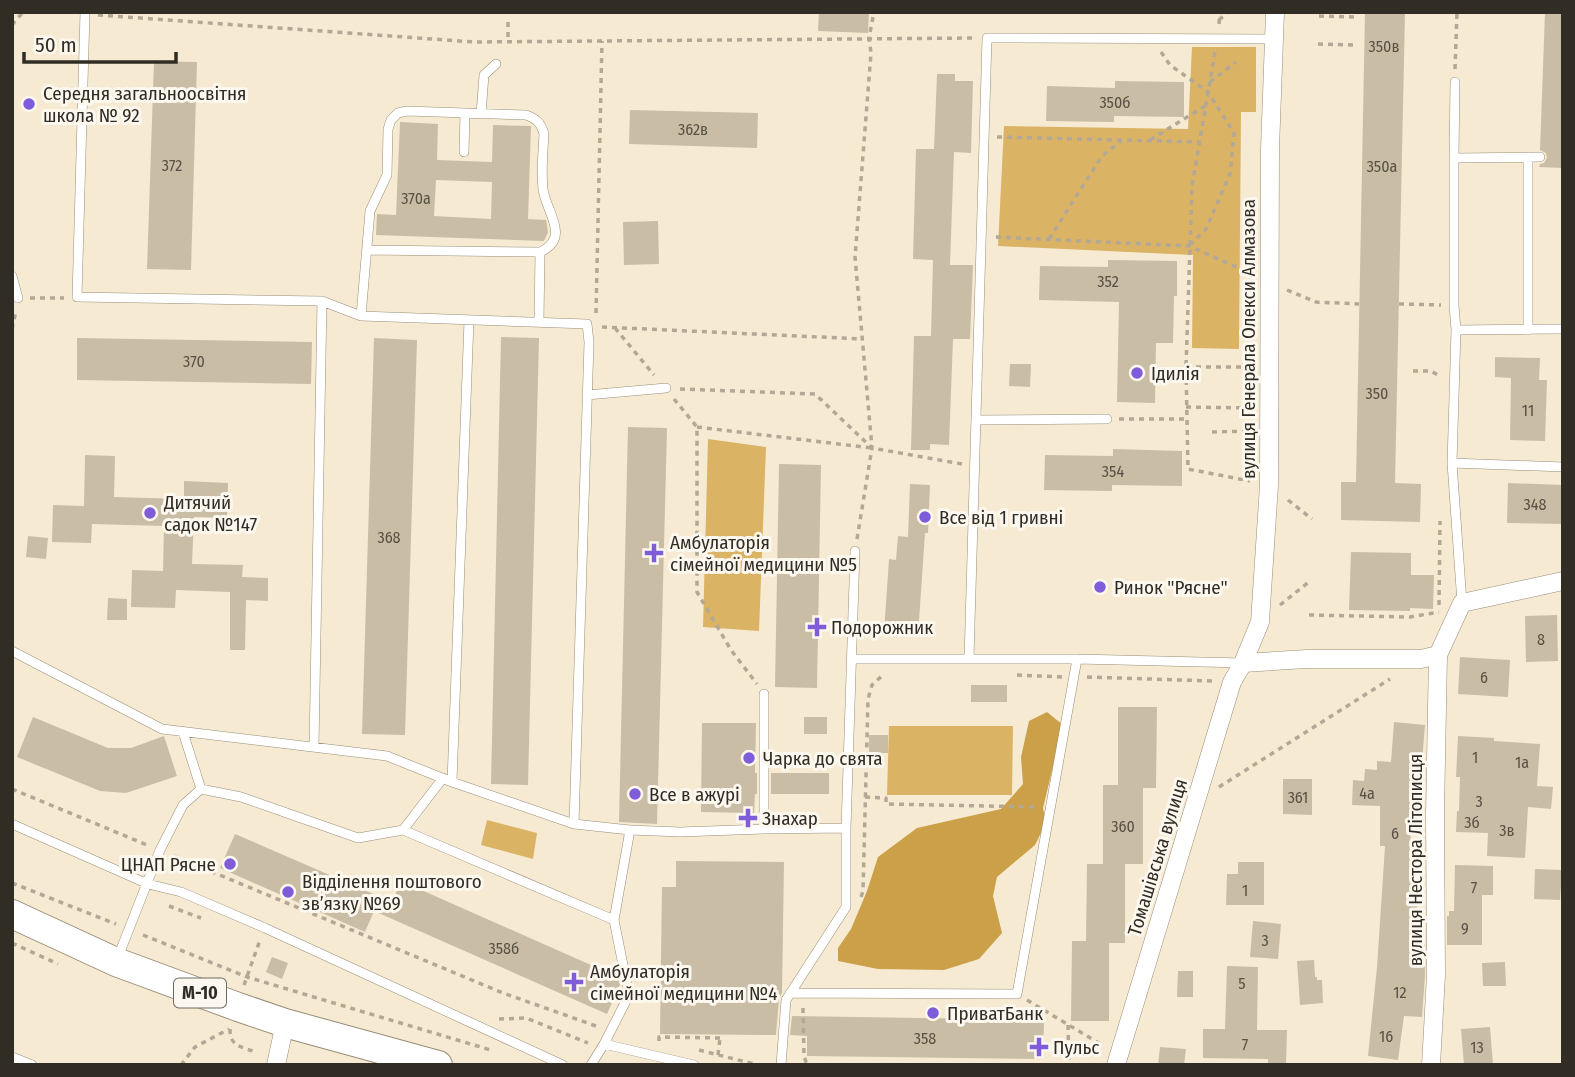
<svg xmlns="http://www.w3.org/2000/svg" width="1575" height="1077" font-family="'Fira Sans Condensed',sans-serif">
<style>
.green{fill:#dbb365}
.forest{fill:#cca048}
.building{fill:#cabda6;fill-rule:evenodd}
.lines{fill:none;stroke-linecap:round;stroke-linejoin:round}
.service-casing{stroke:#998d77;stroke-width:10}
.minor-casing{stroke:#998d77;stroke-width:19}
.primary-casing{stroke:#998d77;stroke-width:30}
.path{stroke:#b2a895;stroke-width:3.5;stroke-dasharray:5 5;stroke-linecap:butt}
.service{stroke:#fff;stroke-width:9}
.minor{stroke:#fff;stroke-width:18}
.primary{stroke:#fff;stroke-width:28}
.poi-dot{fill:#805dd8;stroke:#fdf8ef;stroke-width:2.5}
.labels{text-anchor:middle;stroke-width:6;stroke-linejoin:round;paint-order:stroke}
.number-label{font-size:16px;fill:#585144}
.shield{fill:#fdf8ef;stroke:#6f6a61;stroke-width:2}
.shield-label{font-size:18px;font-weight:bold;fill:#322d24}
.poi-label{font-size:19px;fill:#322d24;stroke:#fdf8ef;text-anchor:start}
.street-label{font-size:19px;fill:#322d24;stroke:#fdf8ef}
</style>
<rect width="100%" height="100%" fill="#f7ead2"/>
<path class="green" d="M1192,47h64v65h-15l-2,237 -47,-1 1,-93 -195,-9 6,-120 184,3z
M708,439l58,8 -7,184 -56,-4z
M889,726h124l-1,69h-125z
M487,820l50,13 -4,26 -52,-14z"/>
<path class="forest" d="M1047,712l16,13 -20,83 3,15 -11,22 -38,32 -4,19 9,37 -23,26 -35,11 -66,-1 -40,-8v-13l13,-19 16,-38 11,-34 39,-29 84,-19 22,-25 -2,-27 8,-36z"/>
<path class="building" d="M819,12h50l-1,21 -50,-2z
M1365,12h40l-10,471 26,1 -1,38 -79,-2v-38h15z
M1545,12h18v156l-24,-1 1,-3 4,-1 3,-5 -1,-5 -6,-3z
M154,61l43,1 -6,208 -44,-1z
M937,74h18v7h18l-2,72 -17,-1 -4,113h23l-3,74h-17l-4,106 -19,-1v6h-19l3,-114h17l2,-76 -20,-1 3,-110h18z
M1115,81l69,1v35l-70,-1v6l-68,-1 1,-35 68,2z
M630,110l128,3 -1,35 -128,-4z
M400,122l38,2 -1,36 55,2 1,-37 38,1 -3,93 18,1 2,12 -4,9 -168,-6 1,-21 19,1zM436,180l56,2 -1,37 -57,-3z
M658,221l1,43 -35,1 -1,-43z
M1108,260l69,1v35h-3l-1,47h-17l-1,60 -38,-1 2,-100 -80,-2 1,-34 68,1z
M501,337l38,1 -11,447 -37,-1z
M77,338l235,4 -1,42 -234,-4z
M374,338l43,2 -12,395 -43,-1z
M1495,357l45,1 -1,22h8l-2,61 -35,-1 1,-62 -16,-1z
M1010,364h21l-1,23 -21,-1z
M628,427l39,1 -10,396 -38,-2z
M1113,449l69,2v35l-70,-1v6l-68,-1 1,-35 68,1z
M85,455l30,1 -1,41 70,2v-18l44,2 -1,35 -33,-1 -2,47 51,1 -1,12 26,1v23l-22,-1 -1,50h-15v-58l-54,-2 -1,18 -44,-1 1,-37 31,1 1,-45 -72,-2 -1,19 -39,-1 1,-37 31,1z
M779,464l42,1 -4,223 -42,-1z
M1508,483l55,2v39l-56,-1z
M910,484l20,1 -2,48h-3l-7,102 -34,-3 5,-73 7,1 2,-24 10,1z
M28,536l20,2 -2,21 -20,-2z
M1351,552l60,1v22h23l-1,34 -23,-1v3l-61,-1z
M108,598l19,1v21h-20z
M1557,615l1,46 -32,1 -1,-46z
M1460,657l50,3 -2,37 -50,-3z
M971,685h36v17h-36z
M1118,707h39l-1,81h-13v76h-18v79h-16v78h-38l1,-80h14l1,-77h16v-79h15z
M33,717l75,31h23l33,-12 13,40 -51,17 -26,-2 -83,-34z
M804,717h23v17h-23z
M1394,722l31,3 -4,49 2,2 -1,24 -11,-1 -1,76h8l-1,40h7l1,60 -3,42 -18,-1 -6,44 -30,-4 9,-89 8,-121h-5v-40l-28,-1 1,-25 11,1 1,-12 12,1v-9l14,1z
M702,723h54l-1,50h2v21h-2l-1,19 -53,-1z
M869,735h19v18h-19z
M1458,736l36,2v3l46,3 -3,42 16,1 -2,22 -23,-2 -3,51 -38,-2 1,-23 -32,-1 1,-21h2l1,-34h-4z
M771,773h58v21h-58z
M1283,779h29v36l-29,-1z
M235,834l157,68 9,-21 217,96 2,8 -13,29 -233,-103 -9,21 -145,-64z
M676,861l108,1 -2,131 -3,6 -3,36 -116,-1 2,-147h14z
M1238,862h26v43h-38l1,-31h11z
M1455,865l38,1v29h-11v50h-35v-29h2v-5h5z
M1535,869l27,1 -2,30 -26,-1z
M1253,921l28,3 -3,35 -28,-2z
M272,957l16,6 -6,16 -16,-7z
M1314,960l1,17h2v3h5l1,23 -23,2 -3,-44z
M1505,962l1,24h-23l-1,-23z
M1227,966l31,1 -1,63h30l-1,35h-18v-6l-65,-1v-29h22z
M1178,971h15v26h-16z
M792,1016l252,4 -1,39 -236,-3v-20l-17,-1z
M1490,1027l3,38h-29l-3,-36z
M1160,1047l26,2 -2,16h-26z"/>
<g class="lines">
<g class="service-casing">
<path id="service" d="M85,12l-8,285 245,4 -8,446
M481,114l3,-39 12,-11
M464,152l1,-39
M1528,157v173
M1454,158l1,-76
M367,250l173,2
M12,276l6,22
M322,301l39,15 226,8 2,18 -15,482
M361,316l9,-105 17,-36 1,-46 3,-9 7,-7 9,-2 119,4c11,4 15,8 18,19 -1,18 -3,37 -1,55 2,21 29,49 -3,63l-1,70
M1456,330l107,-1
M587,395l79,-7
M976,420l131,-1
M1452,463l111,4
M1462,603l-10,-140 4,-133 -2,-25v-147l86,-1
M12,651l150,78 225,27 65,26 122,42 56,6 50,2 84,-3 82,-1 9,-277
M852,659h225l166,4
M969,659l18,-621 287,1
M183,732l18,57
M452,782l17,-462
M12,824l136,60 33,8 84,36 298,137
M764,829v-135
M403,830l40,-52
M118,957l42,-107 23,-45 18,-16 40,8 117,41 45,-8 211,90
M790,993l227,1 60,-335
M604,1044l90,21
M12,1057l20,8
M591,1065l13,-21 25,-49 -15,-75 16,-90
M781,1065l5,-65 60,-93v-79"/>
</g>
<g class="minor-casing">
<path id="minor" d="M1243,663l64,-4h114l17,-4 24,-52 101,-22
M276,1065l9,-42
M1116,1065l116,-383 11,-19 17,-41 9,-137 1,-336 5,-137
M1431,1065l5,-90 -1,-161 3,-159"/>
</g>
<g class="primary-casing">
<path id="primary" d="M12,914l104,48 122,45 47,16 153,42"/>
</g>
<path class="path" d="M98,15l376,27 501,-4
M1319,16l35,1
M1219,20l9,-8
M508,22v20
M1219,24l1,-12
M12,25l11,-13
M1318,44l35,1
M1161,52l9,13 38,27 26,41 -4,41 -24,55 -15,15
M1215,52l-23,134 -6,181 2,102 62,12
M1455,69l2,-57
M1210,82l26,-20
M997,137l202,5
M1150,140l55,-34
M996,237l193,9 63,28
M1049,239l53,-83 19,-15
M1287,290l29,12 43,2
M30,298h34
M1399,304l42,1
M596,313l6,-272
M602,327l261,12
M615,328l39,47
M12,329l4,-18
M1186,367h64
M1413,371h18l10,6
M680,389l135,5 57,54 90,16
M674,399l23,28v165l34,58 26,34
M1186,407l65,1
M1119,419h68
M697,427l175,21
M1212,432l40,-1
M1288,500l24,19
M857,539l15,-91 -17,-191 16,-204 -2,-15 5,-26
M1280,605l30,-24
M1439,605l1,-84
M1309,615l101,2 29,-5
M1017,675l45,2
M1087,677l125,4
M1219,787l171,-108
M12,789l135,56
M865,797l21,1v6l150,3
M174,856l329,137 93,33
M12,883l104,41
M861,897l2,-6 5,-192 4,-14 12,-11
M169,906l32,12
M143,935l104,42 247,74
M12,943l46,21
M244,985l16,-45
M1027,1000l75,45
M803,1008l1,48 3,9
M499,1019l27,-1 62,25
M1068,1025l1,40
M230,1029c0,18 11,17 25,23
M659,1041v-4l61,1v-3
M699,1050l59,15
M718,1055l2,-17
M181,1065l14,-18 34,-18"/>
<use href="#service" class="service"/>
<use href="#minor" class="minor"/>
<use href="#primary" class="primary"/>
</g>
<g class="poi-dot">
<circle cx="29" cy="104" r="7"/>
<circle cx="1137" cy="373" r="7"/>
<circle cx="150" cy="513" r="7"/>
<circle cx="925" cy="517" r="7"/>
<path d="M650.5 542.5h7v7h7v7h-7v7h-7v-7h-7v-7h7z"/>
<circle cx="1100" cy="587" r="7"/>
<path d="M813.5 616.5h7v7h7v7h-7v7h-7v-7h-7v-7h7z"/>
<circle cx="749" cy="758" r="7"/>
<circle cx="635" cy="794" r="7"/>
<path d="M744.5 807.5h7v7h7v7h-7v7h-7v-7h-7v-7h7z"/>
<circle cx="230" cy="864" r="7"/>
<circle cx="288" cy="892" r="7"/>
<path d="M570.5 971.5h7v7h7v7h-7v7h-7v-7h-7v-7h7z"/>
<circle cx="933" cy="1013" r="7"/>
<path d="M1035.5 1036.5h7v7h7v7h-7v7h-7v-7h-7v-7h7z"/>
</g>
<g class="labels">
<g class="number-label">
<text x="1384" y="52">350в</text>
<text x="1115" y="108">350б</text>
<text x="693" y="135">362в</text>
<text x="172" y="171">372</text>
<text x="1382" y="172">350а</text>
<text x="416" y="204">370а</text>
<text x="1108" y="287">352</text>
<text x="194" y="367">370</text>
<text x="1377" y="399">350</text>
<text x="1528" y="416">11</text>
<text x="1113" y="477">354</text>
<text x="1535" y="510">348</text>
<text x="389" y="543">368</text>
<text x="1541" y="645">8</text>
<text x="1484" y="683">6</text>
<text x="1475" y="763">1</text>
<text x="1522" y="768">1а</text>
<text x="1367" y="799">4а</text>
<text x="1298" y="803">361</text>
<text x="1479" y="807">3</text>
<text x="1472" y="828">3б</text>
<text x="1123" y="832">360</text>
<text x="1507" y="836">3в</text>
<text x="1395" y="839">6</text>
<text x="1474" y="893">7</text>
<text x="1245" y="896">1</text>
<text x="1465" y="934">9</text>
<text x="1265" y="946">3</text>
<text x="504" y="954">358б</text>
<text x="1242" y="989">5</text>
<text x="1400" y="998">12</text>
<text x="1386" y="1042">16</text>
<text x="925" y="1044">358</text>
<text x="1245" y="1050">7</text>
<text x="1477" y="1053">13</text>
</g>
<rect class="shield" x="174" y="978.5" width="52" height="29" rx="5"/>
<g class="shield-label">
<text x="200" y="999">М-10</text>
</g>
<g class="poi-label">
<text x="43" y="100">Середня загальноосвітня<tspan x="43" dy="22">школа № 92</tspan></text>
<text x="1151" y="380">Ідилія</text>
<text x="164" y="509">Дитячий<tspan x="164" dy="22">садок №147</tspan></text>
<text x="939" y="524">Все від 1 гривні</text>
<text x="670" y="549">Амбулаторія<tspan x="670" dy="22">сімейної медицини №5</tspan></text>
<text x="1114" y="594">Ринок "Рясне"</text>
<text x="831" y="634">Подорожник</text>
<text x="763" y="765">Чарка до свята</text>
<text x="649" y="801">Все в ажурі</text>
<text x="762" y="825">Знахар</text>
<text x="216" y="871" text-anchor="end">ЦНАП Рясне</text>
<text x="302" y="888">Відділення поштового<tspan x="302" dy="22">зв’язку №69</tspan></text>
<text x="590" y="978">Амбулаторія<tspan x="590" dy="22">сімейної медицини №4</tspan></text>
<text x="947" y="1020">ПриватБанк</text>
<text x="1053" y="1054">Пульс</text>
</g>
<g class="street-label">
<text transform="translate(1248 339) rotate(-90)" y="7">вулиця Генерала Олекси Алмазова</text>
<text transform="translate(1157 857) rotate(-73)" y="7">Томашівська вулиця</text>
<text transform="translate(1415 860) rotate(-90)" y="7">вулиця Нестора Літописця</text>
</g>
</g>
<rect width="1575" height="1077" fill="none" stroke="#322d24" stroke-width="28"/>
<path d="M24 52v10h152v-10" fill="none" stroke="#322d24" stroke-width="3.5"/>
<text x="35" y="52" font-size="21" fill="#322d24" stroke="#fdf8ef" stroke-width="5" paint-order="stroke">50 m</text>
</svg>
